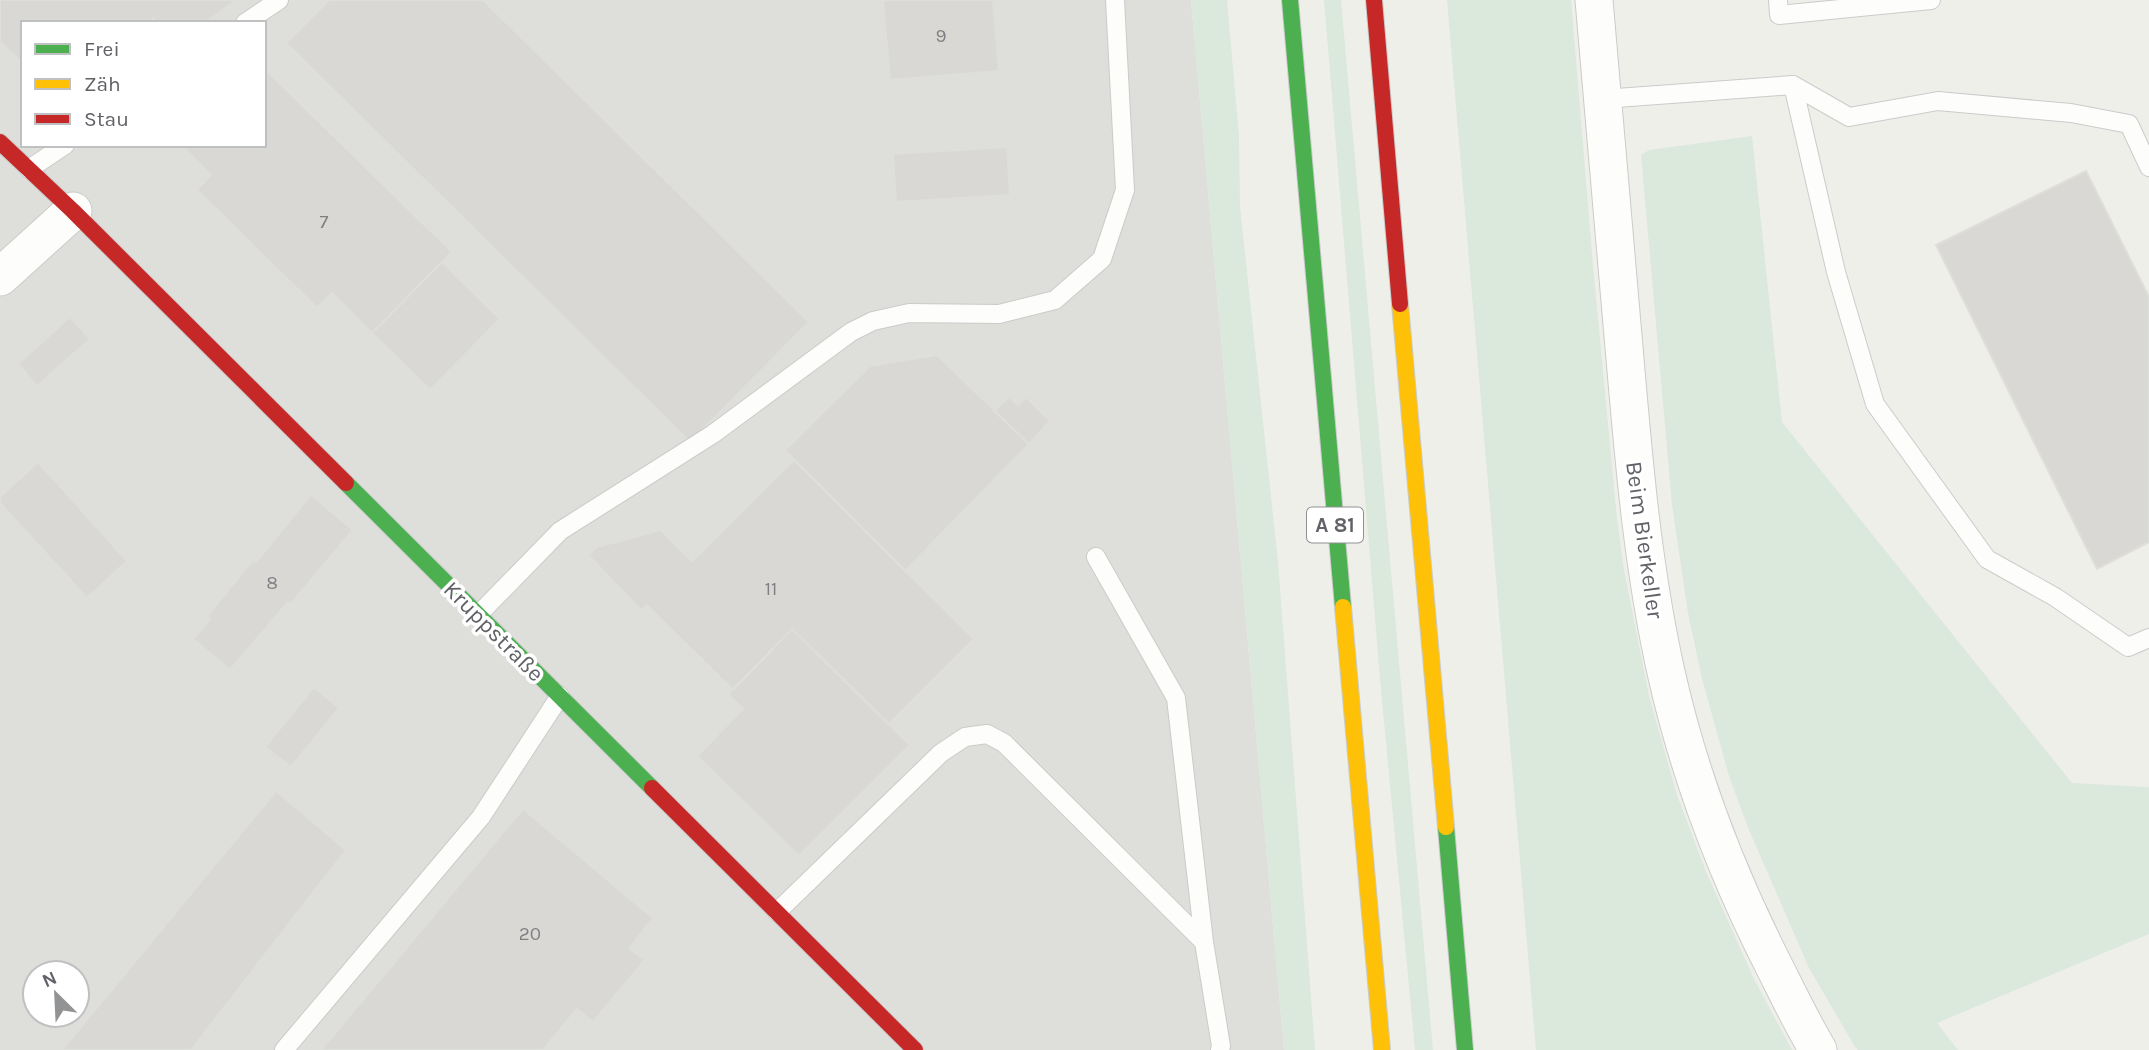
<svg xmlns="http://www.w3.org/2000/svg" width="2149" height="1050" font-family="Karla,sans-serif">
<style>
.industrial{fill:#dededb;fill-rule:evenodd}
.green{fill:#dae9db}
.building{fill:#d9d8d5;stroke:#dededa;stroke-width:2}
.lines{fill:none;stroke-linecap:round;stroke-linejoin:round}
.lane-casing{stroke:#cbcbcb;stroke-width:20}
.street-casing{stroke:#cbcbcb;stroke-width:39}
.fast-casing{stroke:#cacbcb;stroke-width:18}
.slow-casing{stroke:#cacbcb;stroke-width:18}
.jam-casing{stroke:#cacbcb;stroke-width:18}
.lane{stroke:#fdfdfc;stroke-width:18}
.street{stroke:#fdfdfc;stroke-width:37}
.fast{stroke:#4caf50;stroke-width:16}
.slow{stroke:#ffc107;stroke-width:16}
.jam{stroke:#c62828;stroke-width:16}
.labels{text-anchor:middle;stroke-width:7;stroke-linejoin:round;paint-order:stroke}
.number-label{font-size:19px;fill:#7f8083}
.shield{fill:#fff;stroke:#909195;stroke-width:2}
.shield-label{font-size:21px;font-weight:bold;fill:#606267}
.street-label{font-size:23px;fill:#606267;stroke:#fff}
</style>
<rect width="100%" height="100%" fill="#efefea"/>
<path class="industrial" d="M0,0h1191l93,1050h-1284zM23,23h241v122h-241zM35,973h42v42h-42z"/>
<path class="green" d="M1191,0h36l12,136 1,71 38,355 37,488h-31z
M1324,0h17l92,1050h-18l-35,-371z
M1447,0h124l22,266 24,253 7,51 25,126 28,99 30,79 47,105 38,71h-256z
M1752,136l30,286 290,361 77,4v147l-212,89 21,27h-100l-3,-3 -46,-79 -60,-138 -20,-54 -27,-97 -14,-66 -16,-108 -31,-350 8,-5z"/>
<path class="building" d="M0,0h232l1,2 -28,21h-48l-4,-5 -4,5h-126v40l-23,-21z
M329,0h154l326,322 -119,120 -404,-399z
M883,0h110l6,71 -109,9z
M264,68l188,184 -80,81 -40,-40 -15,15 -120,-118 14,-15 -30,-30h83z
M1007,147l3,48 -114,7 -3,-48z
M2086,171l63,126v245l-52,27 -161,-324z
M442,262l58,57 -70,71 -58,-57z
M70,317l20,22 -53,47 -19,-22z
M937,355l92,89 -124,127 -120,-121 85,-84z
M1009,397l9,8 8,-8 24,24 -21,23 -35,-33z
M794,460l180,179 -85,85 -97,-95 -59,61 -86,-85 -6,5 -53,-55 9,-8 64,-17 31,31z
M38,462l89,99 -40,37 -87,-95v-6z
M311,495l42,35 -62,74 -3,-2 -58,68 -37,-31 17,-20 -3,-3 46,-56 3,2z
M792,629l118,116 -111,111 -102,-100 46,-47 -15,-15z
M314,687l25,21 -48,59 -26,-20z
M276,791l70,59 -155,200h-129z
M523,809l130,109 -24,30 16,12 -52,62 -16,-13 -34,41h-222z"/>
<g class="lines">
<g class="lane-casing">
<path id="lane" d="M1778,0l1,15 152,-15
M245,23l34,-23
M1793,85l43,187 39,132 112,155 68,38 73,50 21,-9
M1603,99l190,-14 56,32 89,-16 133,12 58,11 20,43
M29,169l36,-24
M1096,557l80,141 28,244 17,104 -1,4
M478,615l82,-84 153,-97 138,-102 22,-11 36,-8 90,1 56,-14 47,-41 23,-69 -10,-190
M777,912l164,-159 24,-16 22,-3 17,9 200,199
M284,1050l197,-233 79,-121"/>
</g>
<g class="street-casing">
<path id="street" d="M1594,0c11,120 20,239 31,359 9,105 18,210 41,313 23,103 61,202 109,296 14,28 27,55 43,82
M0,277l73,-66"/>
</g>
<g class="fast-casing">
<path id="fast" d="M1290,0l53,607
M346,483l306,305
M1446,827l19,223"/>
</g>
<g class="slow-casing">
<path id="slow" d="M1400,304l46,523
M1343,607l39,443"/>
</g>
<g class="jam-casing">
<path id="jam" d="M1374,0l26,304
M0,142l73,69 273,272
M652,788l263,262"/>
</g>
<use href="#lane" class="lane"/>
<use href="#street" class="street"/>
<use href="#fast" class="fast"/>
<use href="#slow" class="slow"/>
<use href="#jam" class="jam"/>
</g>
<g class="labels">
<g class="number-label">
<text x="941" y="42">9</text>
<text x="324" y="228">7</text>
<text x="272" y="589">8</text>
<text x="771" y="595">11</text>
<text x="530" y="940">20</text>
</g>
<rect class="shield" x="1307" y="507.5" width="56" height="35" rx="5"/>
<g class="shield-label">
<text x="1335" y="532">A 81</text>
</g>
<g class="street-label">
<text transform="translate(1645 540) rotate(82)" y="8">Beim Bierkeller</text>
<text transform="translate(494 631) rotate(45)" y="8">Kruppstraße</text>
</g>
</g>
<rect x="21" y="21" width="245" height="126" fill="#ffffff" stroke="#bfc0c2" stroke-width="2"/>
<rect x="35" y="44" width="35" height="10" fill="#4caf50" stroke="#bfc0c2" stroke-width="2"/>
<text x="84" y="56" font-size="21" fill="#606267">Frei</text>
<rect x="35" y="79" width="35" height="10" fill="#ffc107" stroke="#bfc0c2" stroke-width="2"/>
<text x="84" y="91" font-size="21" fill="#606267">Zäh</text>
<rect x="35" y="114" width="35" height="10" fill="#c62828" stroke="#bfc0c2" stroke-width="2"/>
<text x="84" y="126" font-size="21" fill="#606267">Stau</text>
<g transform="translate(56 994) rotate(336)"><circle r="33" fill="#ffffff" stroke="#bfc0c2" stroke-width="2"/>
<path d="M0-5L12 26L0 18L-12 26Z" fill="#929395"/>
<text y="-10" font-size="19" font-weight="bold" text-anchor="middle" fill="#606267">N</text>
</g>
</svg>
